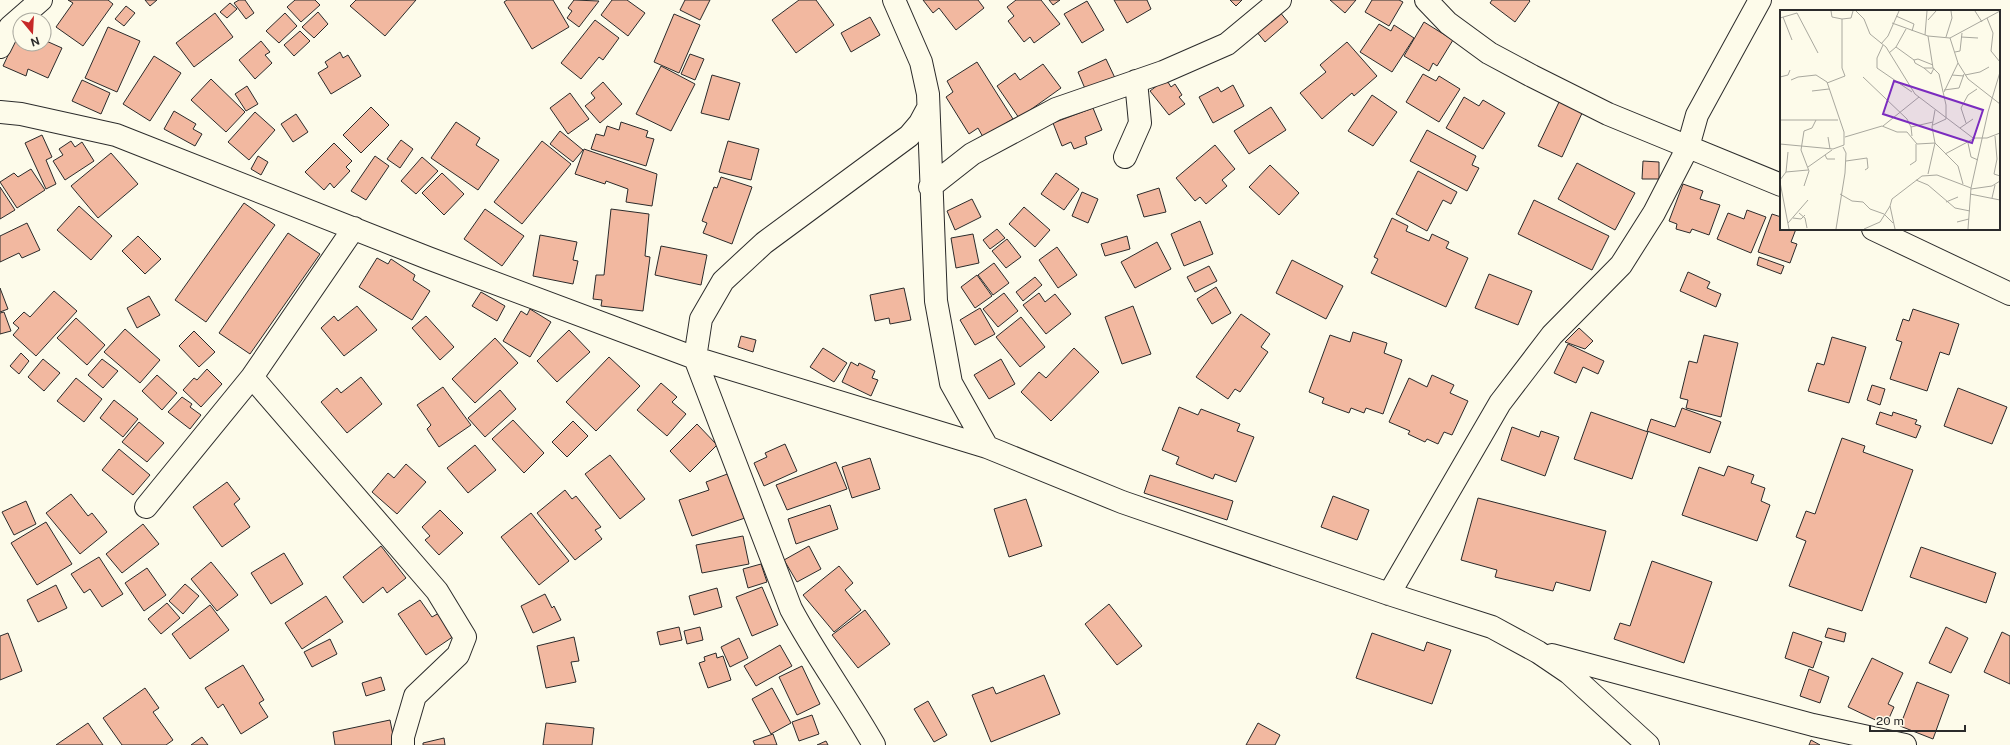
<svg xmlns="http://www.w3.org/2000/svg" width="2010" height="745" font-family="'Public Sans',sans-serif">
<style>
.building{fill:#f2b8a0;stroke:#2b2b2b}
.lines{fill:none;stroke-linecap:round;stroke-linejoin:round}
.street-casing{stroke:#2b2b2b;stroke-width:24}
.street{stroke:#fdfbea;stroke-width:22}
.inset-road{fill:none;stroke:#a9a89e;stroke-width:1}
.view{fill:#7b2cbf;fill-opacity:0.15;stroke:#7b2cbf;stroke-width:2}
.inset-edge{fill:none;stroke:#2b2b2b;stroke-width:2}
</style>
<rect width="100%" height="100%" fill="#fdfbea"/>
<path class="building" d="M68,0h40l5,4 -30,42 -27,-19 17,-24z
M145,0h12l-7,6z
M239,0h6l9,13 -8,6 -12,-16z
M295,0h20l5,5 -19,17 -14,-15z
M356,0h60l-31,36 -35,-30z
M507,0h46l16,27 -37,22 -28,-47z
M574,0l25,1 -20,26 -12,-9 5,-7 -4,-3z
M612,0h15l18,13 -17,23 -27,-21z
M685,0h25l-10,20 -20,-10z
M799,0h17l18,25 -38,28 -24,-33z
M923,0h55l6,8 -28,22 -17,-22 -6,5z
M1016,0h25l19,24 -26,19 -4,-6 -6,5 -16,-21 6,-5 -7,-9z
M1049,0h11l-7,5z
M1114,0h33l4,9 -24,14z
M1230,0h12l-6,6z
M1330,0h26l-11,13z
M1372,0h27l4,2 -14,24 -24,-14z
M1492,0h37l1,1 -15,21 -25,-19z
M1087,1l17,29 -22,13 -18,-29z
M230,3l7,6 -10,9 -7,-6z
M126,6l9,7 -11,13 -9,-7z
M1279,11l9,11 -23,20 -9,-11z
M318,12l10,12 -14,14 -12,-11z
M215,13l18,24 -39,30 -18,-24z
M285,13l12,13 -18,17 -13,-12z
M674,14l26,11 -21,48 -25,-11z
M870,17l10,18 -29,17 -10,-19z
M595,20l24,18 -16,22 -4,-3 -18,22 -20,-16z
M1424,22l29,18 -16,26 -4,-3 -4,8 -25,-15z
M1379,24l12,7 3,-6 20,13 -22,34 -32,-20z
M108,27l32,14 -23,51 -32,-14z
M20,30v14h24v-4l18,8 -14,30 -20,-9 -2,7 -23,-10z
M300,31l10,10 -16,15 -10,-11z
M261,41l9,11 -5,3 7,8 -17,16 -16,-19z
M1347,42l30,34 -23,20 -2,-3 -30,26 -22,-26 26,-21 -6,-7z
M340,52l3,6 5,-3 13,21 -30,18 -13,-21 10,-6 -3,-5z
M690,54l14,5 -9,21 -14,-6z
M154,56l27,17 -31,48 -27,-17z
M1106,59l9,19 -29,13 -8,-19z
M977,62l36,57 -30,18 -5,-9 -9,6 -23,-37 7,-5 -6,-11z
M1043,64l18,24 -42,30 -22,-32 18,-13 5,7z
M661,66l34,18 -24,47 -35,-17z
M1423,74l13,7 3,-5 21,13 -21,33 -33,-20z
M712,75l28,8 -11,37 -28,-7z
M211,79l34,33 -19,20 -35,-32z
M1166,79l5,8 4,-3 7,11 -3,2 6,7 -16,11 -19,-24z
M82,80l28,13 -9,21 -29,-13z
M603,82l19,22 -22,19 -15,-17 10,-8 -4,-5z
M1233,85l11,21 -31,17 -14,-26 19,-10 3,5z
M247,86l11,18 -12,7 -11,-17z
M570,93l19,26 -21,15 -18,-26z
M1372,95l25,17 -24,34 -25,-15z
M1464,97l15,9 4,-6 22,13 -22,36 -37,-21z
M1560,100l23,11 -21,46 -24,-11z
M371,107l18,18 -28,28 -18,-18z
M1271,107l15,23 -37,24 -15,-23z
M1093,108l9,22 -17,7 2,7 -13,5 -3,-7 -9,4 -9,-23z
M174,111l22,13 -3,5 9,5 -7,12 -31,-17z
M255,112l20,18 -26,30 -21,-18z
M296,114l12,18 -15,10 -12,-18z
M456,122l24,16 -4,7 23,15 -21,30 -47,-32z
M621,122l27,9 -2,6 8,2 -8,27 -55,-17 5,-15 8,2 3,-10 12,4z
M1427,130l49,26 -4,9 7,3 -12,23 -57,-30z
M560,131l23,19 -10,12 -23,-18z
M42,135l10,22 -6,3 10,24 -10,5 -21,-46z
M401,140l12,9 -13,19 -13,-9z
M71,141l4,6 7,-5 12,19 -29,19 -12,-19 10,-6 -4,-6z
M542,141l29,23 -49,60 -28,-22z
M728,141l31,8 -8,31 -32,-8z
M334,143l18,18 -6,6 4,4 -16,17 -4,-5 -6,7 -19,-18z
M1215,145l20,24 -13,11 5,6 -21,18 -6,-7 -5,4 -19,-23z
M584,149l73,25 -5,32 -26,-4 2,-13 -22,-8 -1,3 -30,-10z
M111,153l27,31 -40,34 -27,-32z
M258,156l10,6 -7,13 -10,-6z
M375,156l14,10 -23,34 -15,-9z
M422,157l16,14 -22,23 -15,-13z
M1643,161l16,1v17h-17z
M1577,163l58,30 -20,37 -57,-31z
M1270,165l29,28 -20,22 -30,-28z
M31,169l14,21 -28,18 -17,-26 14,-9 4,4z
M1418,171l39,21 -6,12 -8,-4 -16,31 -31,-17z
M442,173l22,21 -20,21 -22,-22z
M1056,173l23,16 -15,21 -23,-16z
M721,177l31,10 -20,57 -29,-11 4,-10 -5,-2 12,-34 3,1z
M1683,184l20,7 -3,8 20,6 -11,30 -17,-6 -2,4 -14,-4 1,-5 -8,-3z
M0,187l15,23 -15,9z
M1159,188l7,24 -22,5 -7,-22z
M1082,192l16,7 -10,24 -16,-7z
M972,199l9,18 -26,13 -8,-19z
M1534,200l75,36 -17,34 -74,-36z
M244,203l31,22 -69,97 -31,-22z
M79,206l33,30 -21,24 -34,-30z
M1024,207l26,23 -15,17 -26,-23z
M485,209l39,27 -22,30 -38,-27z
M611,209l38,5 -4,42 5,1 -7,54 -42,-5 1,-6 -9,-1 3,-24h8z
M1747,210l19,7 -15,36 -34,-14 11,-26 16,6z
M1772,214l9,3v12h15l-5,13 6,2 -7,19 -32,-11z
M1392,218l16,8 -2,5 23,10 3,-7 17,8 -3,6 22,10 -22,49 -75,-34 7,-14 -4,-2z
M1200,221l13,33 -29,12 -13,-32z
M27,223l13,27 -18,8 -3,-5 -19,9v-26z
M997,229l8,9 -15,11 -7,-9z
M288,233l32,21 -70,100 -31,-21z
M973,234l6,29 -23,5 -5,-30z
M540,235l37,7 -4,18 5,1 -5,23 -40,-8z
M138,236l23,23 -16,15 -23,-23z
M1127,236l3,13 -25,7 -4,-12z
M1007,239l14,18 -15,11 -14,-17z
M1157,242l14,27 -36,19 -14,-26z
M661,246l46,9 -6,30 -46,-10z
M1057,247l20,28 -19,13 -19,-28z
M1759,257l25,9 -3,8 -24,-9z
M377,258l11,6 3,-5 24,16 -2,5 17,11 -18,29 -53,-33z
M1292,260l51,26 -17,33 -50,-26z
M994,263l15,20 -16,12 -15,-20z
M1209,266l8,15 -22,11 -8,-15z
M1688,272l22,10 -3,6 14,6 -5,13 -36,-16z
M1489,274l43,17 -14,34 -43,-17z
M977,275l15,21 -17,12 -14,-21z
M1035,277l7,8 -19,16 -7,-9z
M1216,287l15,26 -19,11 -15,-25z
M0,288l8,21 -8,3z
M904,288l7,32 -21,4 -1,-6 -14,3 -5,-26z
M54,291l23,20 -41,45 -23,-21 6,-7 -6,-5 11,-11 6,5z
M481,292l24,14 -8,15 -25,-15z
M1004,293l14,18 -20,16 -15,-18z
M1039,293l6,9 10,-8 16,20 -25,20 -23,-29z
M149,296l11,19 -23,13 -10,-20z
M357,306l20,24 -33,26 -23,-28 13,-12 4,5z
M1133,306l18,48 -29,10 -17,-47z
M980,308l15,26 -20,11 -15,-25z
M530,309l21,13 -21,35 -27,-16 18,-30 6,4z
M1913,309l46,15 -10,31 -9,-3 -13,39 -37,-12 12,-37 -6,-2 7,-21 6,2z
M4,312l7,19 -11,3v-21z
M1241,314l29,20 -9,13 7,5 -28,40 -5,-3 -7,10 -32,-22z
M426,316l28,31 -14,13 -28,-32z
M1021,317l24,30 -25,20 -24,-30z
M76,318l29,27 -18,20 -30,-27z
M1579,328l14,13 -8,8 -20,-7z
M125,329l35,31 -20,23 -36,-31z
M569,330l21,22 -33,30 -20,-21z
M194,331l21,21 -16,15 -20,-21z
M1353,332l34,11 -3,10 18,7 -19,54 -17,-6 -2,5 -13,-5 -2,5 -27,-10 2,-5 -15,-6 21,-57 20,7z
M1704,335l34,8 -17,74 -35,-9 2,-8 -8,-2 9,-37 8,2z
M741,336l15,4 -3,12 -15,-5z
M1832,337l34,10 -17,56 -41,-12 9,-28 7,2z
M495,338l23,25 -43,40 -23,-24z
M1568,344l36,17 -6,13 -15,-7 -7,16 -22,-10z
M823,348l24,15 -13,19 -24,-15z
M1074,348l25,24 -48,49 -30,-29 18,-20 7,6z
M21,353l8,8 -10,13 -9,-8z
M609,357l31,29 -44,45 -30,-29z
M43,359l17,14 -16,18 -16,-14z
M102,359l16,12 -15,17 -15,-13z
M1001,359l14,25 -26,15 -15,-24z
M851,362l7,4 1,-3 16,8 -3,7 6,2 -7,16 -29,-14z
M207,369l15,15 -21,23 -18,-17 11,-12 3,2z
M157,375l20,18 -15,17 -20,-19z
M1432,375l22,10 -4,8 18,8 -16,34 -8,-3 -6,12 -11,-5 -2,3 -17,-8 2,-3 -21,-9 20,-44 18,9z
M361,377l21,27 -35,29 -26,-31 16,-14 4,5z
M76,378l26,21 -18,23 -27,-21z
M661,383l16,14 -5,5 14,12 -19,22 -30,-26z
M1872,385l13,4 -5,16 -13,-5z
M443,387l28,38 -32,22 -12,-18 4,-4 -14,-20z
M1958,388l49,19 -15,37 -48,-18z
M500,390l16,19 -31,28 -17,-19z
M182,397l10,7 -2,3 11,8 -11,14 -22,-17z
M114,400l24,19 -15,18 -23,-19z
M1179,407l19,8 3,-6 39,15 -3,7 17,6 -18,45 -21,-8 -2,5 -37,-15 3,-7 -17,-7z
M1682,408l39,14 -11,31 -63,-22 4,-12 24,8z
M1591,412l57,20 -16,47 -58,-20z
M1880,412l12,4 1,-4 24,8 -2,4 6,2 -5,12 -40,-14z
M513,420l31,33 -20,20 -32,-34z
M573,421l15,15 -21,21 -15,-15z
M139,422l25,21 -17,19 -25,-20z
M697,424l20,21 -27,27 -20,-21z
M1512,427l27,10 2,-6 18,6 -14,39 -44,-16z
M1842,438l23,8 -2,6 50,18 -51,141 -73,-25 17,-45 -10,-4 10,-26 9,3z
M785,444l12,27 -33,15 -10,-23 13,-6 -2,-4z
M475,445l21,25 -28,23 -21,-25z
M119,449l31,26 -17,20 -31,-25z
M610,455l35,44 -25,20 -35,-45z
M870,458l10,31 -28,9 -10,-31z
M836,462l11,27 -60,21 -11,-25z
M406,464l20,18 -29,32 -25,-22 16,-19 6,5z
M1728,466l26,9 -3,8 14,5 -4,13 9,4 -13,36 -75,-26 17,-48 25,9z
M730,473l15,45 -53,18 -13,-36 30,-10 -3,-8z
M1150,475l83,26 -6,19 -83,-27z
M227,482l13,17 -6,5 16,23 -28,20 -29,-40z
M565,490l7,9 4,-3 25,31 -6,3 7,9 -27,21 -38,-47z
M71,494l17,22 4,-3 15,19 -27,22 -34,-41z
M1333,496l36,14 -12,30 -36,-13z
M1478,498l128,33 -16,60 -34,-9 -3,9 -58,-14 2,-7 -36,-10z
M1026,499l16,47 -33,11 -15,-48z
M26,501l10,23 -22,11 -12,-23z
M830,505l8,24 -42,15 -8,-25z
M440,510l23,23 -24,22 -14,-15 5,-4 -8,-9z
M531,513l38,48 -30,24 -38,-48z
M46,522l26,42 -35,21 -26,-42z
M143,524l16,20 -37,29 -16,-19z
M743,536l6,28 -47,9 -6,-28z
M381,546l25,32 -19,15 -4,-6 -20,16 -20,-26z
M809,546l12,23 -24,13 -13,-22z
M1921,547l75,26 -10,30 -76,-26z
M284,553l19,31 -32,20 -20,-31z
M99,557l24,37 -21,13 -12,-18 -6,4 -13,-19z
M1652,561l60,21 -28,81 -70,-24 6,-16 10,3z
M211,562l27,33 -21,16 -26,-32z
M761,564l6,18 -19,6 -5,-19z
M839,566l14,17 -8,7 16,20 -27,22 -31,-37z
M147,568l19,27 -22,16 -19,-28z
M185,584l14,12 -16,18 -14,-13z
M56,585l11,23 -29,14 -11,-22z
M762,587l16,38 -26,11 -16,-39z
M717,588l5,19 -28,8 -5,-19z
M545,594l7,14 2,-2 7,14 -28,13 -12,-27z
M326,596l17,26 -41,27 -17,-26z
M420,600l12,17 7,-4 15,23 -28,19 -28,-41z
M167,603l13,15 -19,16 -13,-15z
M1109,604l33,42 -25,19 -32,-41z
M210,605l19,25 -39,29 -18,-25z
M865,610l25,34 -32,24 -26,-33z
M679,627l3,13 -22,5 -3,-13z
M700,627l3,13 -16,4 -3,-13z
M1946,627l22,11 -17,35 -22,-10z
M1828,628l18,5 -2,9 -19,-5z
M1793,632l29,10 -9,26 -28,-10z
M2002,632l8,4v48l-26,-12z
M8,633l14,38 -22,9v-44z
M1372,633l52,18 3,-9 24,8 -19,54 -76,-26z
M574,637l5,24 -8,1 5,20 -30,6 -9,-42z
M739,638l9,20 -18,9 -9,-20z
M330,639l7,15 -25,13 -8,-15z
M780,645l12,21 -36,20 -12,-20z
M716,653l1,5 6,-2 8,24 -23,8 -9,-25 6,-2 -1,-4z
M1872,658l31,15 -15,31 6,3 -8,18 -38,-18z
M243,665l21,35 -5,3 9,14 -27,17 -18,-30 -5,4 -13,-20z
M802,666l18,38 -23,11 -18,-38z
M1809,669l20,8 -9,26 -20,-7z
M1044,675l16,39 -69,28 -19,-47 21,-8 3,7z
M381,677l4,13 -19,6 -4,-13z
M1917,682l32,13 -16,44 -33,-13z
M145,688l14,20 -6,4 20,28 -7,5h-44l-19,-27z
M772,688l19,35 -20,11 -19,-35z
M928,701l19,34 -13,7 -20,-33z
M812,715l7,19 -20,7 -7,-19z
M390,720l5,25h-60l-2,-13z
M88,723l15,22h-47z
M546,723l48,5 -2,17h-49z
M1258,723l22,12 -5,10h-29z
M773,734l4,11h-22l-2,-4z
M202,737l6,8h-17z
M444,738l1,7h-22v-2z
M1811,740l9,5h-11z
M826,741l2,4h-11z"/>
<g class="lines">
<g class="street-casing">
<path id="street" d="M894,0l27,62 7,32 8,207 15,82 36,64
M1426,0l22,23 41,30 43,23 76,38 173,71
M0,47l10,-20 31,-27
M0,112l21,2 95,21 312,123 267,100 292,89 135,55 267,92 103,33 46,25 31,21 79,72
M1125,157l15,-34 -4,-42
M930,187l42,-33 84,-45 107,-37 64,-28 53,-44
M1873,229l137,65
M252,377l185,214 28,46 -7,18 -43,41 -12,41v8
M146,507l106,-130 102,-149
M1389,594l111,-191 52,-68 69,-70 33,-52 34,-66 9,-32 63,-115
M1552,655l261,70 92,20
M874,745c-26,-46 -58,-89 -83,-136l-96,-251 6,-39 22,-38 41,-38 145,-107 11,-13 7,-13"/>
</g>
<use href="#street" class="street"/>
</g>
<g transform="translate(1780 10)">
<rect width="220" height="220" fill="#fdfbea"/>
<path class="inset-road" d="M51,1l1,6 10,2 9,-1 2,-7M76,1l8,8 6,15 16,13 29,47 58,44h14l13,-5M195,1l7,11M116,6l18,8 -2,7M3,7l9,23M0,8l17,-5 21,40M207,8l6,15 -2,18 9,11M148,10l8,-9M112,13l36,13 22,2 8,25 10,16 32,25M145,25l2,-24M148,26l5,32 6,6 7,31v14l-13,6M166,27l6,-19 -1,-7M181,27l17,1M170,28l50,-27M101,34l7,-8 11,-25M103,35l-6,13v10l35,24M116,37l18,13 4,-1 15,6M175,42l5,-1 2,-18M109,43l7,-6 10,-18M134,50l1,3 9,5h9M144,58l7,6 3,-6M172,65l12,1M185,65l15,-3 9,-5M0,67l8,-2 2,-5M83,67l44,42 4,8 1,9M47,73l18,-7 -3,-8v-49M164,80l15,-2 5,-14M32,81l17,-2M164,82l14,-29M155,100l-3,17 3,16 23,23 5,18M0,110h58M186,113l-5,-15 7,-13 9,-6M103,116l36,-29M131,117l22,-5M180,118l13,-9M215,126l2,23 -3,15 6,2M48,127l2,12M65,127l37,-11 15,6h10l10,12 18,-1 -7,31M188,133l3,14 7,3M0,134l53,5 11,-4v-13l-17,-50 -11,-7 -18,2 -7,3M165,144l30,-16M45,145l2,4h8M66,151l21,-3 1,10 -3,2M130,155l6,-4v-17M28,157l24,-17M6,162l22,-2M0,170l6,-8 2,-20M136,170l12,5 27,23 15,3M0,172l9,47M24,176l5,-15 -8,-21 3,-19 8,-3 4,-8M191,179l21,-3 8,-5M60,184l12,7 11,1 7,7 14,5 9,9M190,184l30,6M212,188l3,-13M166,192l12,-5M19,203l6,5 2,10M13,208l8,1 4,-4M177,212l12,-3M8,213l20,-23M56,219l9,-56 1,-20 -3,-6M84,219l16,-7 10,-16M115,219l-5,-23 2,-7 30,-23 15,-1 34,13M188,219l3,-41 17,-76 12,-40"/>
<path class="view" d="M114,71l89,29 -11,33 -89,-29z"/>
<rect width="220" height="220" class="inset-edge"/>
</g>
<g transform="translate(32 32) rotate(162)"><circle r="19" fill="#fdfbea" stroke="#a9a89e"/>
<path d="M0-3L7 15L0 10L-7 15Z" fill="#c62828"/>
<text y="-6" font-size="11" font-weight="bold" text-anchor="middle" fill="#2b2b2b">N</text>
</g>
<path d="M1870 725v6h95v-6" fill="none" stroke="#2b2b2b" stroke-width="2"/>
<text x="1876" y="725" font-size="12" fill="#2b2b2b" stroke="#fdfbea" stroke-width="3" paint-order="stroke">20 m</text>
</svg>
